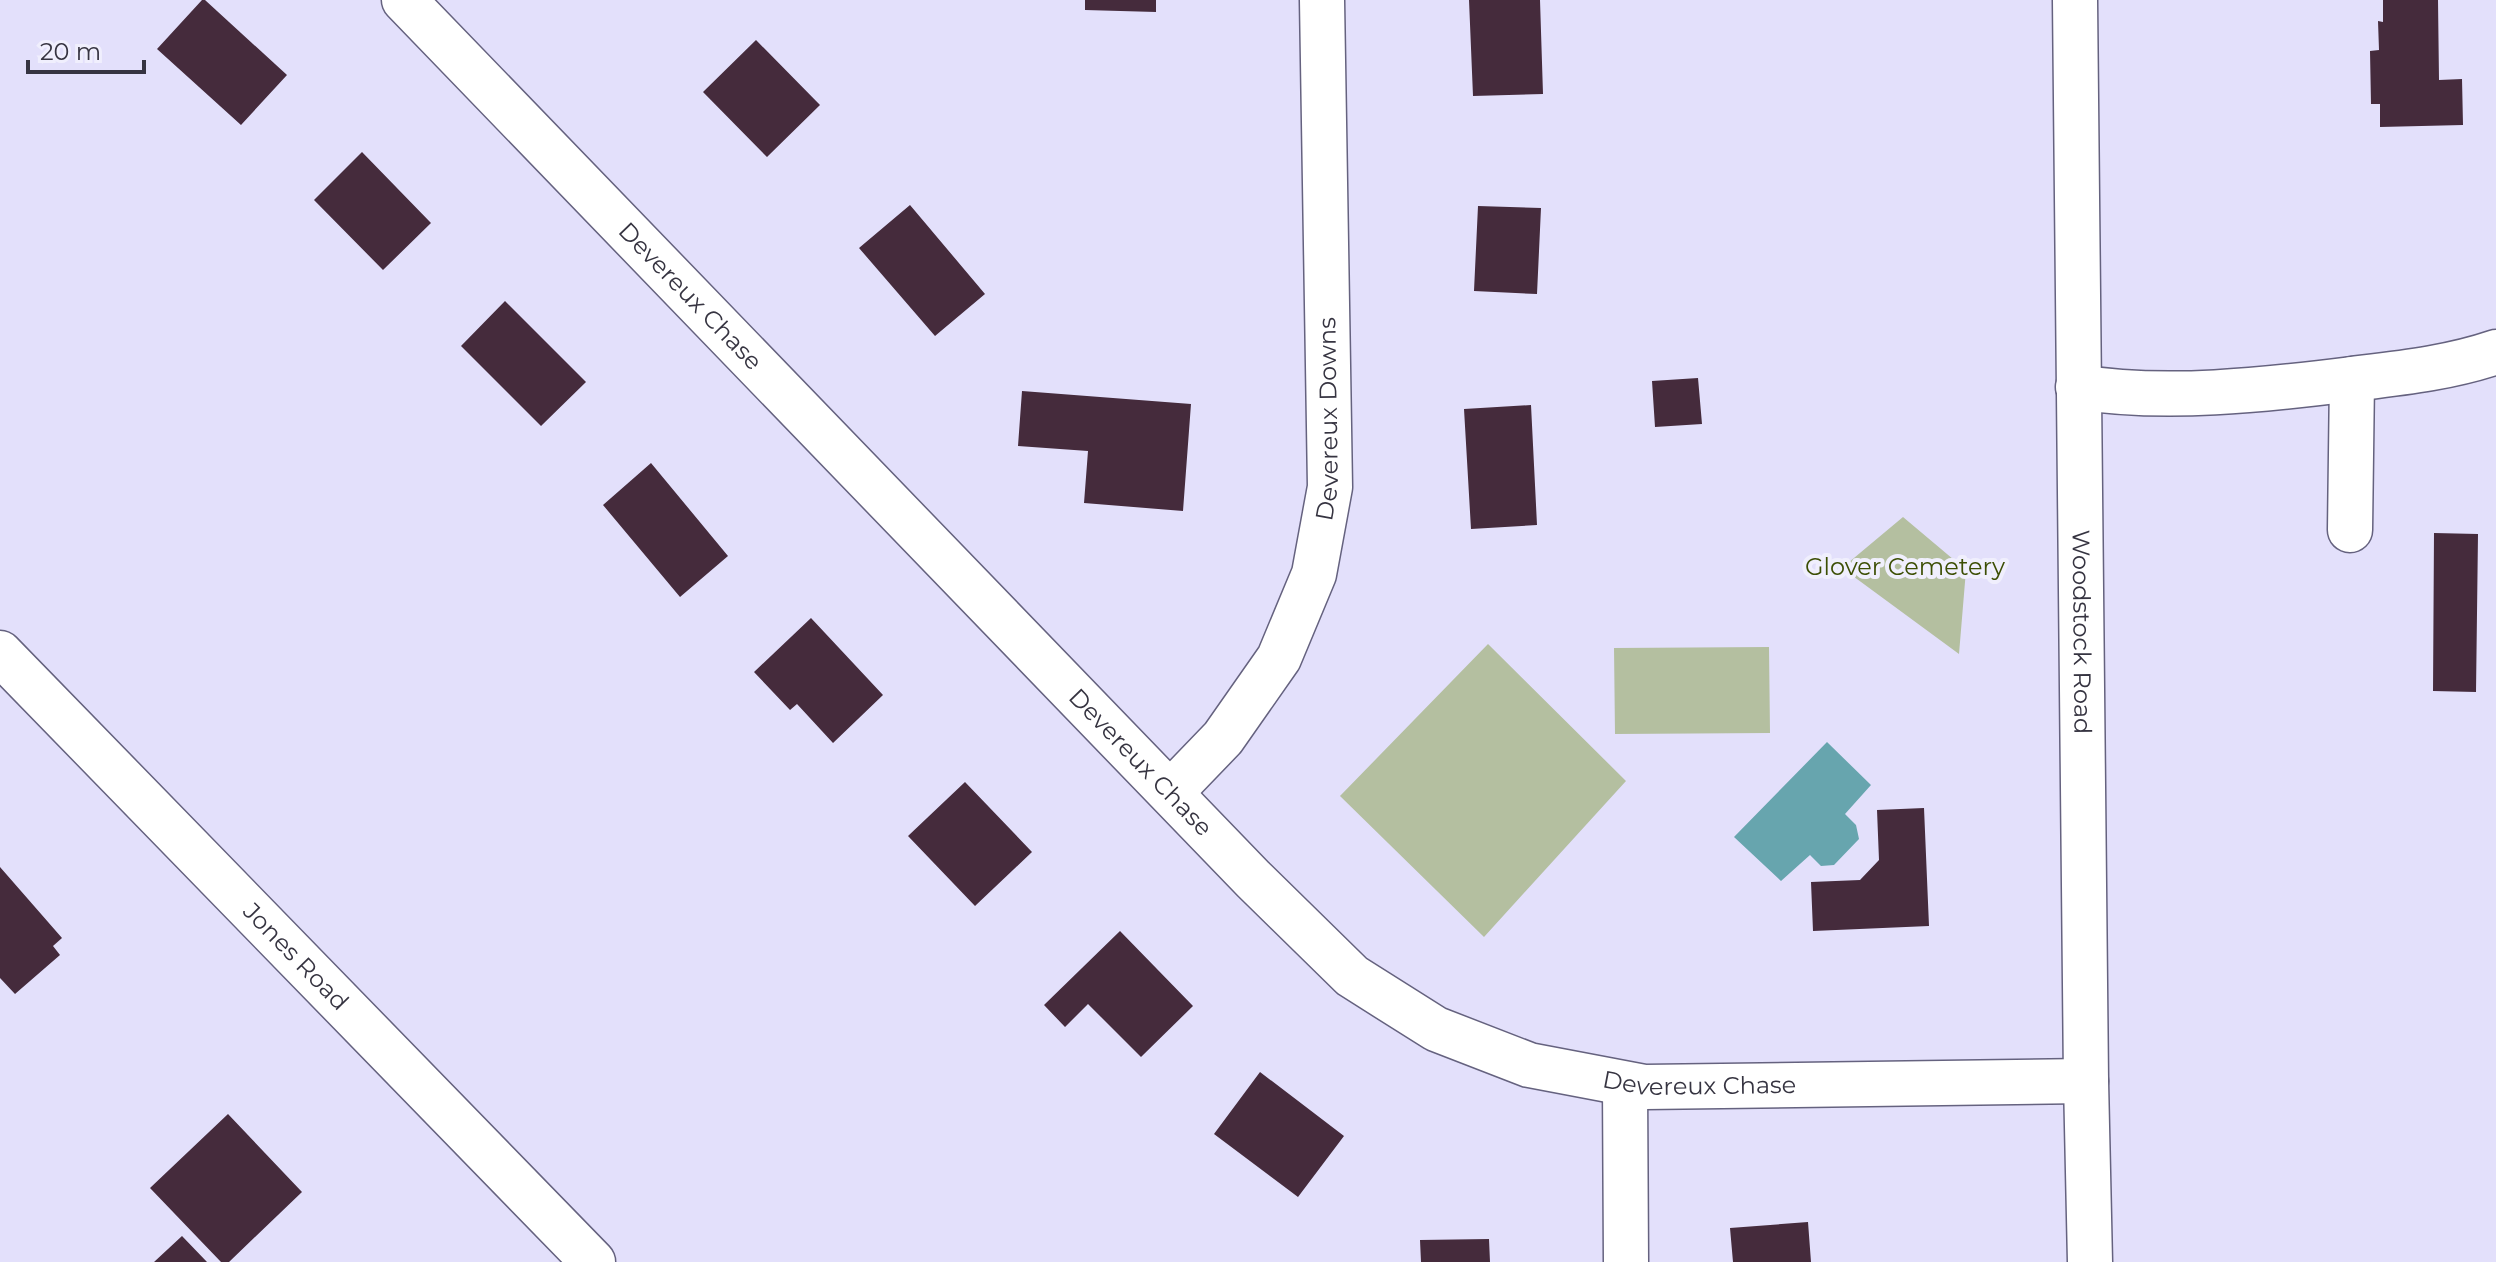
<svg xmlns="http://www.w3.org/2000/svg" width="2496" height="1262" font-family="Montserrat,sans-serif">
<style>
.green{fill:#b4bfa0}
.water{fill:#67a5ae}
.building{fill:#452b3c}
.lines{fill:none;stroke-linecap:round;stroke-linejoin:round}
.minor-casing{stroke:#65627f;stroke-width:47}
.minor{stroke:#fff;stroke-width:44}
.labels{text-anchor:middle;stroke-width:8;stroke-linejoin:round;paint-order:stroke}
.street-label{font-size:24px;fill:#363441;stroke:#f0effd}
.park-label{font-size:24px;fill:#3c4e04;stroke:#f0effd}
</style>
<rect width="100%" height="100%" fill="#e3e0fb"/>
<path class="green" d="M1903,517l63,53 -7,84 -117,-86z
M1488,644l138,137 -142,156 -144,-141z
M1769,647l1,86 -155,1 -1,-86z"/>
<path class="water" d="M1827,742l44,43 -26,29 11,11 3,14 -25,26 -13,1 -11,-11 -29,26 -47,-44z"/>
<path class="building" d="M202,0h3l82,75 -46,50 -84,-76z
M1085,0h71v12l-71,-2z
M1469,0h71l3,94 -70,2z
M2383,0h55l1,80 23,-1 1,46 -83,2v-23h-9l-1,-53 9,-1 -1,-29 5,1z
M756,40l64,65 -53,52 -64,-65z
M362,152l69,71 -48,47 -69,-70z
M910,205l75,89 -50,42 -76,-88z
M1478,206l63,2 -4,86 -63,-3z
M505,301l81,81 -45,44 -80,-80z
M1698,378l4,46 -47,3 -3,-46z
M1022,391l169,13 -8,107 -99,-8 4,-52 -70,-5z
M1531,405l6,120 -66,4 -7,-120z
M651,463l77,93 -48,41 -77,-92z
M2434,533l44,1 -2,158 -43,-1z
M811,618l72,77 -50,48 -36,-39 -7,6 -36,-38z
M965,782l67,70 -57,54 -67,-70z
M1924,808l5,118 -116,5 -2,-49 49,-2 19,-20 -2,-50z
M0,867l62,71 -9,8 7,9 -45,39 -15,-16z
M1120,931l73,75 -52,51 -53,-53 -23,23 -21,-22z
M1260,1072l84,64 -46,61 -84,-63z
M228,1114l74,78 -73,70h-8l-71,-74z
M1808,1222l3,40h-78l-3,-34z
M182,1236l25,26h-53z
M1489,1239l1,23h-69l-1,-22z"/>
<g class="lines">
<g class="minor-casing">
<g id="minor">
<path id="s1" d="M404,0l849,879 99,97 84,53 93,36 116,22 441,-6"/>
<path id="s2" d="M2075,0l11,1081 4,181"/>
<path d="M2078,387c86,14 188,3 274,-8 49,-6 97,-11 144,-27"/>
<path d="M2350,530l2,-151"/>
<path id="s3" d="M0,653l593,609"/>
<path id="s4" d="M1171,792l52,-54 56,-80 35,-84 16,-87 -8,-487"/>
<path d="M1625,1085l1,177"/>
</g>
</g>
<use href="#minor" class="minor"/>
</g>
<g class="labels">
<g class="street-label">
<text dy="8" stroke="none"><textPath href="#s1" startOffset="412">Devereux Chase</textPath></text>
<text dy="8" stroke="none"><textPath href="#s4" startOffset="420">Devereux Downs</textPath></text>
<text dy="8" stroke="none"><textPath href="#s2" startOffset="632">Woodstock Road</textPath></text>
<text dy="8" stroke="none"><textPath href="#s1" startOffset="1060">Devereux Chase</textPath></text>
<text dy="8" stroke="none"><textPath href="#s3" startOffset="424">Jones Road</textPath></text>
<text dy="8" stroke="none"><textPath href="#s1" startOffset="1732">Devereux Chase</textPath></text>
</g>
<g class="park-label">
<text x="1905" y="575">Glover Cemetery</text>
</g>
</g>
<path d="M28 60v12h116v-12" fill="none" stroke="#363441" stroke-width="4"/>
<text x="40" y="60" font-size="24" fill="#363441" stroke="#f0effd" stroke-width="6" paint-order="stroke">20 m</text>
</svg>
